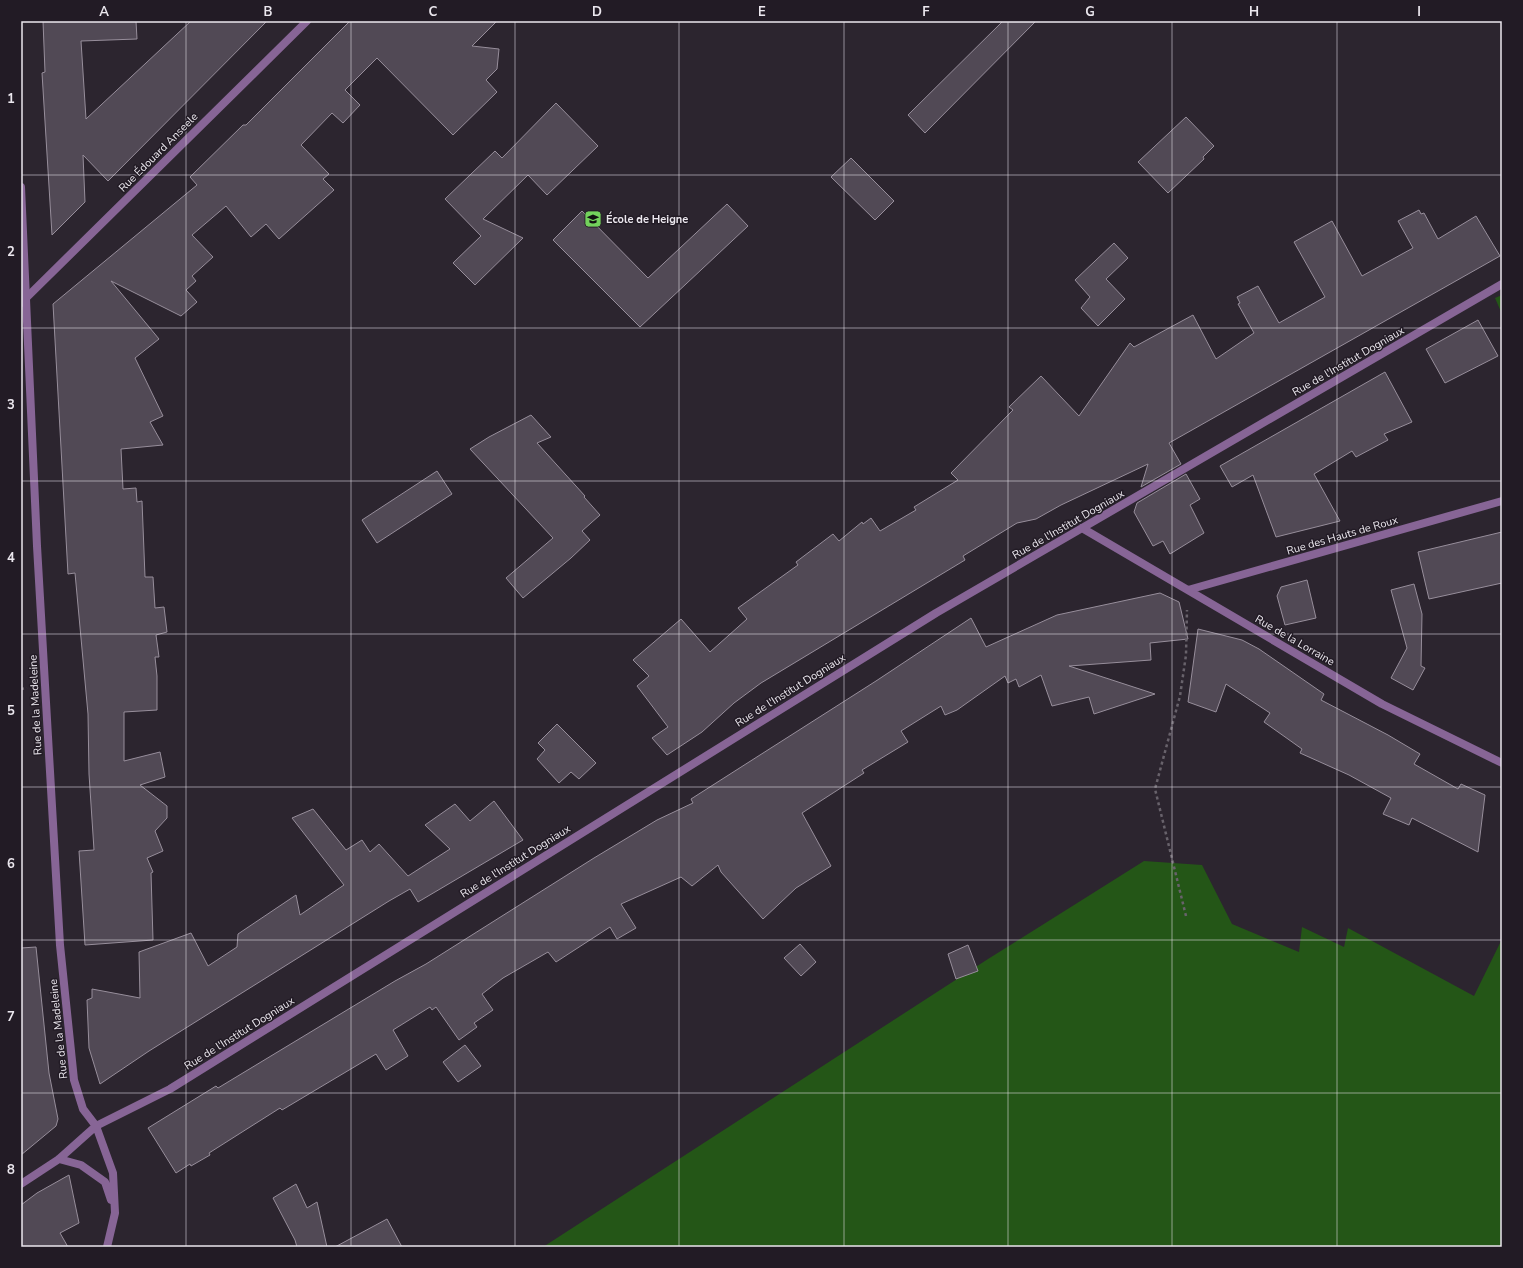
<svg xmlns="http://www.w3.org/2000/svg" width="1523" height="1268" font-family="'Nunito Sans',sans-serif">
<style>
.green{fill:#245617}
.building{fill:#514955;stroke:#978e9b}
.lines{fill:none;stroke-linecap:round;stroke-linejoin:round}
.path{stroke:#68626b;stroke-width:2.5;stroke-dasharray:3 3;stroke-linecap:butt}
.minor{stroke:#876596;stroke-width:8}
.tertiary{stroke:#876596;stroke-width:8}
.grid{fill:none;stroke:#ebe7ee;stroke-width:1;stroke-opacity:0.55}
.labels{text-anchor:middle;stroke-width:3;stroke-linejoin:round;paint-order:stroke}
.street-label{font-size:11px;fill:#ebe7ee;stroke:#221b25}
.poi-label{font-size:11px;font-weight:bold;fill:#ebe7ee;stroke:#221b25;text-anchor:start}
.neatline{fill:none;stroke:#ebe7ee;stroke-width:1.5}
.grid-label{font-size:13px;text-anchor:middle;font-weight:bold;fill:#ebe7ee}
</style>
<rect width="100%" height="100%" fill="#2c252f"/>
<path class="green" d="M1502,295v19l-7,-16z
M1144,861l58,4 30,59 67,28 3,-25 42,20 4,-19 126,68 28,-57v308h-959l445,-288z"/>
<path class="building" d="M43,21h93l1,18 -56,2 5,78 105,-98h76l-159,160 -25,-26 2,47 -33,33 -10,-162 3,-1z
M350,21h147l-25,25 27,3 -2,20 -11,11 11,12 -44,43 -76,-77 -32,32 15,15 -17,18 -11,-10 -31,32 28,29 -6,5 11,11 -55,49 -13,-15 -15,13 -25,-31 -34,29 21,22 -21,19 4,5 -10,9 11,12 -16,14 -70,-35 48,58 -24,19 28,58 -13,6 13,23 -42,4 2,40 13,-1 1,14 5,-1 3,76h8l2,31 9,-1 3,25 -11,3 3,22h-4l2,19v34l-33,2v49l36,-9 5,25 -25,8 27,21v12l-12,13 8,20 -16,7 6,14 -2,1 2,67 -68,5 -6,-94 15,-1 -5,-76 -1,-60 -13,-141 -7,1 -15,-270 144,-119 -7,-8 53,-52h3z
M1003,21h33l-111,112 -17,-18z
M556,103l42,43 -51,49 -19,-20 -45,44 40,19 -48,47 -22,-22 28,-27 -36,-37 50,-48 7,7z
M1186,117l28,29 -11,11 1,2 -36,34 -30,-31z
M851,158l43,43 -19,19 -44,-43z
M727,204l21,22 -108,101 -87,-87 29,-29 66,67z
M1419,210l2,4 3,-1 14,26 38,-23 24,40 -331,187 12,21 -40,23 7,-23 -87,41 -25,14 -19,4 -54,33 2,4 -204,123 -27,20 -32,29 -35,23 -15,-17 16,-11 -31,-41 12,-10 -16,-16 48,-41 29,33 37,-33 -9,-11 60,-43 -2,-3 37,-28 6,7 23,-19 1,2 8,-6 9,13 36,-21 -2,-3 44,-27 -7,-7 62,-63 -4,-3 32,-31 38,40 51,-73 4,4 59,-32 23,44 38,-26 -16,-29 2,-1 -3,-6 21,-11 21,37 46,-26 -31,-55 38,-21 30,55 51,-28 -15,-27z
M1114,243l14,15 -22,21 19,20 -27,27 -17,-18 9,-11 -15,-17z
M1478,320l20,36 -53,27 -19,-34z
M1385,372l27,50 -28,12 4,6 -32,17 -4,-6 -38,23 26,47 -64,16 -23,-62 -21,12 -12,-21z
M531,415l20,22 -14,6 48,53 -1,1 16,18 -18,16 8,9 -19,18 -48,40 -17,-20 47,-40 -83,-89 19,-12z
M437,471l15,23 -75,49 -15,-23z
M1186,474l14,25 -10,6 14,28 -34,21 -7,-13 -10,5 -19,-34 3,-9z
M1502,532v51l-73,16 -11,-47z
M1307,580l9,38 -31,7 -8,-29 4,-9z
M1414,584l8,30 -1,52 4,2 -12,22 -22,-12 16,-30 -16,-58z
M1160,593l19,9 9,37 -38,4 1,17 -82,6 86,28 -61,20 -5,-17 -37,9 -11,-31 -22,12 -3,-8 -8,4 -3,-7 -48,34 -12,5 -4,-9 -40,25 7,11 -46,28 2,3 -62,40 29,53 -35,22 -33,31 -42,-47 -3,-7 -26,21 -11,-9 -60,27 15,24 -19,11 -7,-12 -54,35 -8,-10 -45,26 -21,16 11,16 -19,13 3,4 -18,13 -23,-33 -4,3 -2,-3 -37,23 15,26 -22,14 -10,-16 -94,56 -2,-2 -71,45 1,2 -19,11 -1,-2 -14,9 -28,-45 68,-42 2,2 177,-107 31,-17 168,-106 63,-38 36,-17 -2,-4 185,-118 95,-63 15,29 71,-32z
M1198,629l44,11 17,9 65,45 -3,6 67,35 32,19 -6,10 44,25 3,-5 24,11 -7,57 -66,-34 -3,7 -26,-11 8,-16 -42,-23 -49,-22 2,-4 -38,-27 6,-9 -44,-29 -10,28 -28,-10z
M557,724l39,39 -17,16 -8,-7 -12,11 -22,-24 8,-9 -7,-7z
M494,801l29,39 -105,62 -8,-13 -21,12 -240,150 -49,33 -11,-36 -2,-48 5,-2v-9l48,9 -1,-46 52,-19 17,33 29,-19 1,-13 58,-39 4,20 44,-30 -52,-67 21,-9 33,41 16,-10 8,12 9,-8 29,32 42,-27 -25,-24 30,-21 15,17z
M800,944l16,18 -15,14 -17,-18z
M968,945l10,26 -22,8 -8,-25z
M36,947l13,126 9,46 -2,7 -35,29v-207z
M465,1045l16,21 -23,16 -15,-20z
M69,1175l10,48 -19,10 8,14h-47v-42l16,-12z
M296,1184l11,24 10,-6 10,45h-30l-2,-7 -22,-42z
M387,1219l15,28h-67z"/>
<g class="lines">
<path class="path" d="M21,689l6,-1
M1186,916l-31,-127 25,-93 6,-41 1,-45"/>
<path class="minor" d="M21,303l286,-282
M1082,528l300,176 120,59
M1188,590l314,-89
M96,1126l74,-37 766,-476 566,-329"/>
<path class="tertiary" d="M21,187l16,359 23,399 14,135 9,29 13,17 17,47 2,40 -8,34
M59,1159l22,6 24,17 6,18
M21,1184l38,-25 37,-33"/>
</g>
<path class="grid" d="M186,21v1226M351,21v1226M515,21v1226M679,21v1226M844,21v1226M1008,21v1226M1172,21v1226M1337,21v1226M21,175h1481M21,328h1481M21,481h1481M21,634h1481M21,787h1481M21,940h1481M21,1093h1481"/>
<defs>
<g id="school-square" transform="scale(0.9)"><rect x="-9" y="-9" width="18" height="18" rx="4" fill="#73d25c" stroke="#221b25"/><path d="M0-5L7-2L0 1L-7-2ZM-4 1L0 2.5L4 1V4Q0 6-4 4Z" fill="#111"/></g>
</defs>
<g fill-rule="evenodd">
<use href="#school-square" x="593" y="219"/>
</g>
<g class="labels">
<g class="street-label">
<text transform="translate(158 152) rotate(-45)" y="4">Rue Édouard Anseele</text>
<text transform="translate(1348 361) rotate(-30)" y="4">Rue de l'Institut Dogniaux</text>
<text transform="translate(1068 524) rotate(-30)" y="4">Rue de l'Institut Dogniaux</text>
<text transform="translate(1342 535) rotate(-16)" y="4">Rue des Hauts de Roux</text>
<text transform="translate(1295 640) rotate(30)" y="4">Rue de la Lorraine</text>
<text transform="translate(790 690) rotate(-32)" y="4">Rue de l'Institut Dogniaux</text>
<text transform="translate(35 705) rotate(-93)" y="4">Rue de la Madeleine</text>
<text transform="translate(515 861) rotate(-32)" y="4">Rue de l'Institut Dogniaux</text>
<text transform="translate(58 1029) rotate(-96)" y="4">Rue de la Madeleine</text>
<text transform="translate(239 1033) rotate(-32)" y="4">Rue de l'Institut Dogniaux</text>
</g>
<g class="poi-label">
<text x="606" y="223">École de Heigne</text>
</g>
</g>
<rect width="1523" height="1268" fill="none" stroke="#221b25" stroke-width="44"/>
<rect x="22" y="22" width="1479" height="1224" class="neatline"/>
<g class="grid-label">
<text x="104" y="16">A</text>
<text x="268" y="16">B</text>
<text x="433" y="16">C</text>
<text x="597" y="16">D</text>
<text x="762" y="16">E</text>
<text x="926" y="16">F</text>
<text x="1090" y="16">G</text>
<text x="1254" y="16">H</text>
<text x="1419" y="16">I</text>
<text x="11" y="103">1</text>
<text x="11" y="256">2</text>
<text x="11" y="409">3</text>
<text x="11" y="562">4</text>
<text x="11" y="715">5</text>
<text x="11" y="868">6</text>
<text x="11" y="1021">7</text>
<text x="11" y="1174">8</text>
</g>
</svg>
